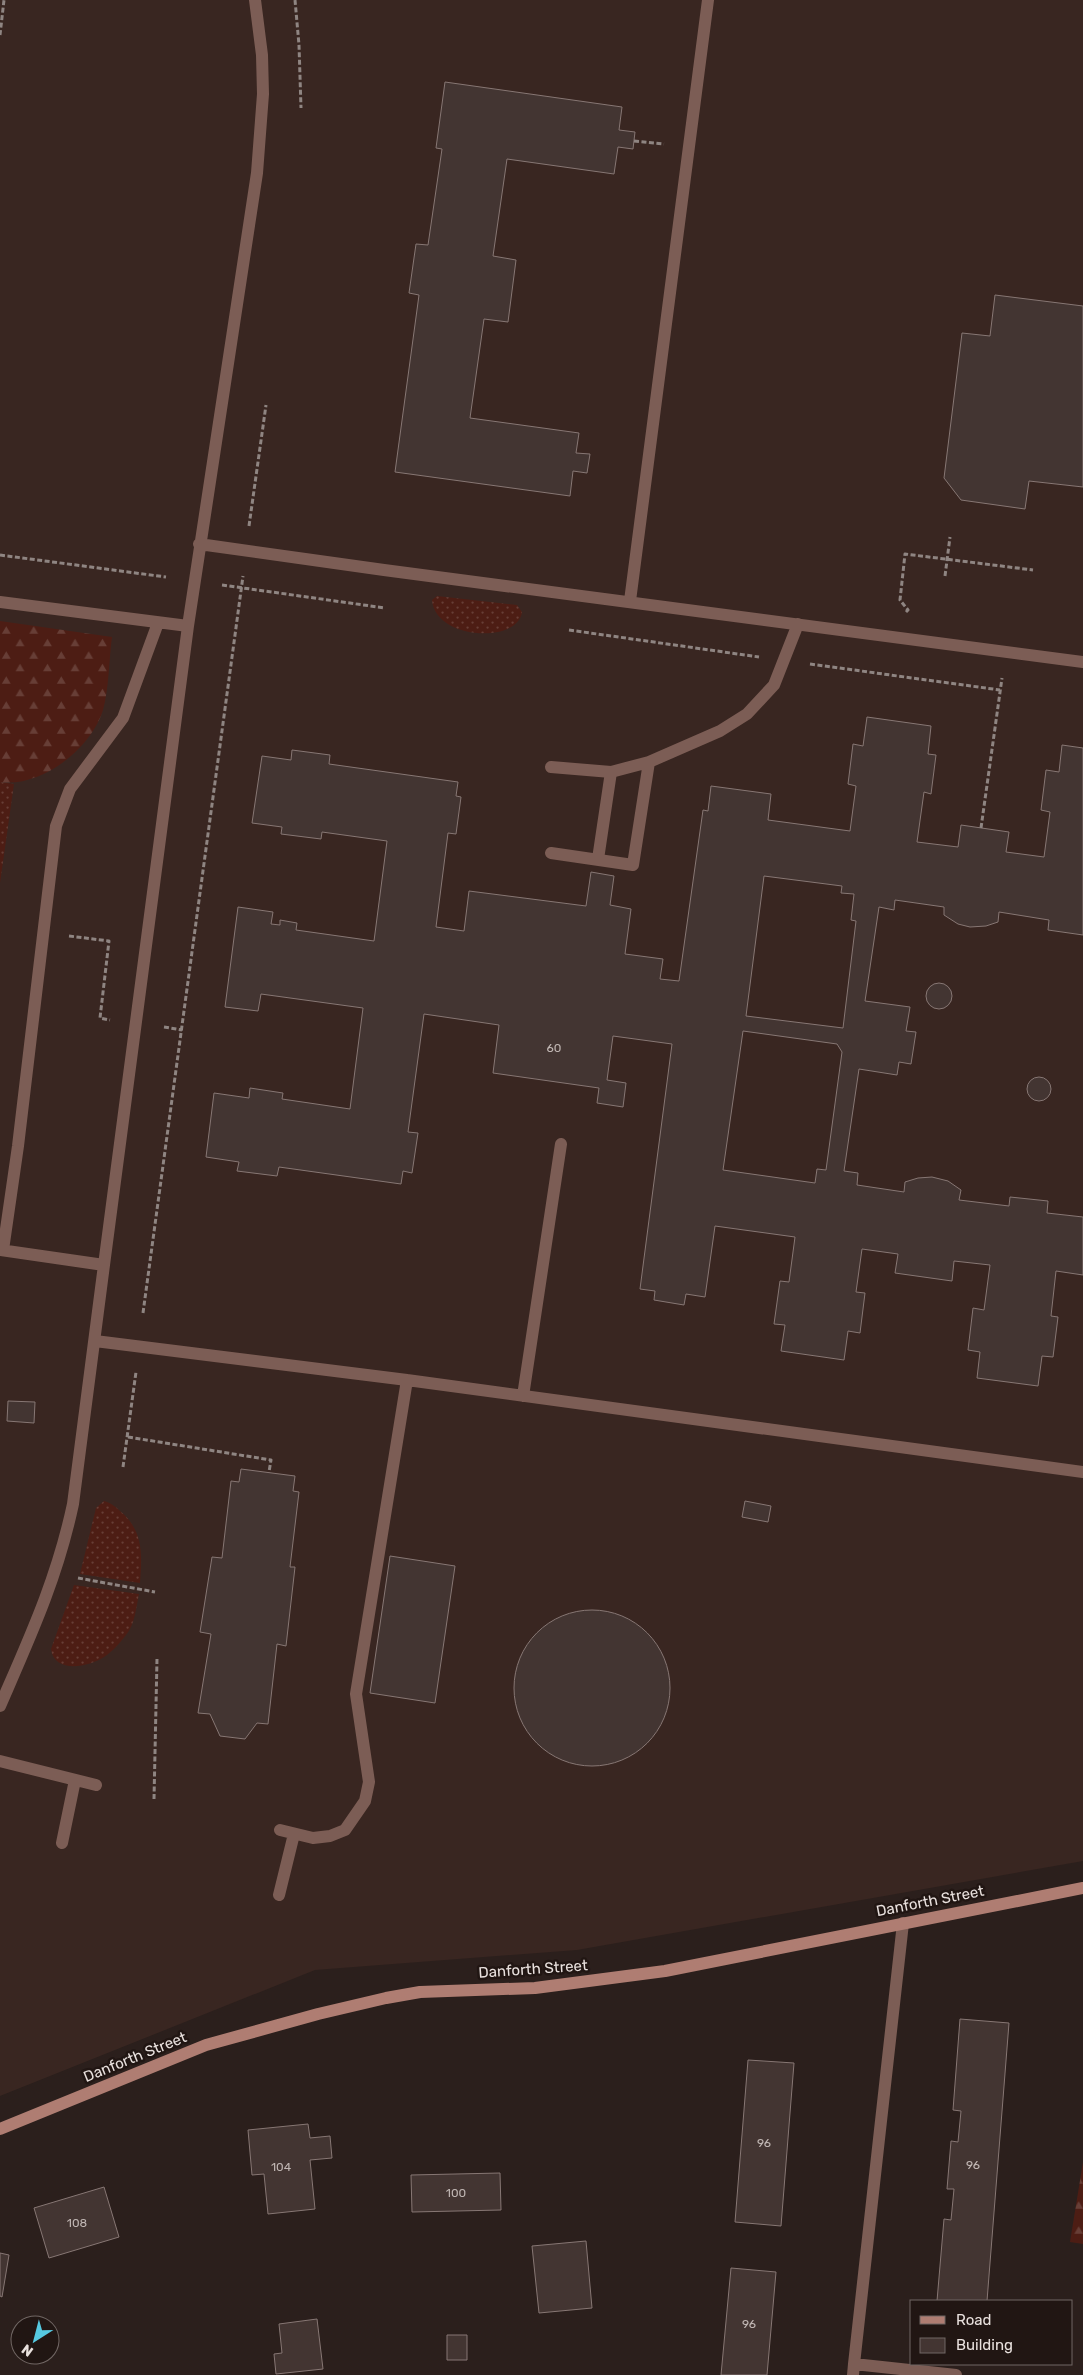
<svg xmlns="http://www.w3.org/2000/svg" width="1083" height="2375" font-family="Rubik,sans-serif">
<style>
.built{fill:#392621}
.grass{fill:url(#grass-dots)}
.forest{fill:url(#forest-firs)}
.building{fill:#433532;stroke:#877774;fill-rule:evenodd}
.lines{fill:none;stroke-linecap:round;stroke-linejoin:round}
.path{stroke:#8f8582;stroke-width:3;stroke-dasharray:5 2.5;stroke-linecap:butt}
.lane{stroke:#7c5d55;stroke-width:12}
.secondary{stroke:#af7d72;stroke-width:12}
.labels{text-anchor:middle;stroke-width:5;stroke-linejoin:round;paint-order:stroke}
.number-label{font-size:12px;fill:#c0b6b3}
.street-label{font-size:15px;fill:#e9e1de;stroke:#211613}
</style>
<defs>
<pattern id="grass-dots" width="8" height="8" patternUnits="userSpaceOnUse" patternTransform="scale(1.25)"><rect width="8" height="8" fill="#4d1d14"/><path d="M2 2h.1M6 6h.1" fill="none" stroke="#673e36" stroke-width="1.8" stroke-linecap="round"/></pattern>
<pattern id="forest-firs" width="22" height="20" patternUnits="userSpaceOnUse" patternTransform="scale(1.25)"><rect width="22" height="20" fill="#4d1d14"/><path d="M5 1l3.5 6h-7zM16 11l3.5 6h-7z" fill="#673e36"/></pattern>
</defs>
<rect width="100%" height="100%" fill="#2b1f1c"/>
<path class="built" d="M0,0h1083v1861l-506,89 -262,20 -315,126z"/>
<path class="grass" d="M437,596l80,9 5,7c-4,32 -87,28 -90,-12z
M0,782l14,2 -14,99z
M104,1501c7,2 11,5 16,10 24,20 22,44 20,72l-60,-9 16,-66z
M74,1585l65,9c-3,14 -4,30 -13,41 -6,8 -14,17 -22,22 -15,10 -50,17 -53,-8z"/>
<path class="forest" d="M0,621l112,16c-3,22 -3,52 -9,73 -12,39 -62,78 -103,72z
M1083,2162v82l-13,-2z"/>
<path class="building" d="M445,82l177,25 -3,23 16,2 -2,17 -15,-2 -4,27 -107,-15 -14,97 23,4 -8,62 -24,-3 -14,99 109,15 -3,20 14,1 -3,19 -14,-2 -3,25 -175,-24 24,-177 -10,-2 7,-49 12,1 14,-96 -6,-1z
M995,295l88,11v181l-54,-6 -4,28 -64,-9 -17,-22 18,-145 28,3z
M867,717l64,9 -3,28 8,1 -5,39 -7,-2 -7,50 41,5 3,-22 48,7 -3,20 38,5 6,-45 -9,-2 5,-40 13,2 3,-27 21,3v187l-35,-5 1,-10 -50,-8 -1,10 -12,4 -16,1 -12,-3 -14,-9v-8l-49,-7 -1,10 -15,-3 -14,94 45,6 -4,24 10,1 -5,32 -12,-2 -2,13 -38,-6 -15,102 14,2 -1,12 47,7 1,-10 13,-4 14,-1 16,4 13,9 -2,10 50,6 1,-9 38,4 -1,12 36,4v58l-27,-4 -5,45 7,1 -5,40 -11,-1 -4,30 -61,-8 3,-26 -12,-2 5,-42 11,2 6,-45 -36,-4 -2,20 -57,-8 3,-19 -36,-5 -6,43 9,1 -5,40 -12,-2 -4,29 -63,-9 4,-26 -11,-1 6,-43 9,1 6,-45 -80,-11 -10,71 -19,-3 -2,11 -30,-5 1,-9 -15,-2 32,-245 -59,-8 -6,44 19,3 -3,24 -26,-4 2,-15 -106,-15 6,-48 -75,-11 -16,118 10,1 -6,40 -9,-2 -2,13 -122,-17 -2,9 -40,-5 2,-9 -33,-5 8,-64 35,5 1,-10 33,5 -1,6 68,10 13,-101 -102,-14 -3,17 -33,-4 13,-100 35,5 -2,12 9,1v-5l17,3 -1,7 78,11 13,-100 -65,-9 -1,7 -40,-5 1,-7 -30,-4 10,-67 29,4 1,-10 38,5 -1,9 129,18 -2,14 5,1 -5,37 -8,-1 -12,94 28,4 5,-40 117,15 5,-34 23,4 -4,29 21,4 -6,45 38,5 -3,20 19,2 24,-171 5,1 3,-25 60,8 -3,26 82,11 6,-45 -8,-2 5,-40 10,2zM764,876l78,10 -1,7 13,1 -3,26 5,1 -13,107 -97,-12zM743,1031l94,13 5,8 -16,118 -9,-1 -2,14 -92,-13z
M926 996a13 13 0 1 1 26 0a13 13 0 1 1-26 0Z
M1027 1089a12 12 0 1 1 24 0a12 12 0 1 1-24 0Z
M8,1401l27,1 -1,21 -27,-2z
M241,1469l54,7 -2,15 6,1 -9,75h5l-9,79 -9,-2 -9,80 -11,-1 -12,16 -25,-3 -10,-22 -12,-1 13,-79 -11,-2 12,-75 10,1 9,-77 8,1z
M745,1501l26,5 -3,16 -26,-5z
M390,1556l65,10 -20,137 -65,-10z
M514 1688a78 78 0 1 1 156 0a78 78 0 1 1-156 0Z
M960,2019l49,4 -22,278h-50l7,-82 7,1 3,-31h-7l4,-48 7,1 3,-31 -8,-1z
M748,2060l46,3 -13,163 -46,-4z
M308,2124l2,14 20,-2 2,22 -22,2 5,49 -47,5 -4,-40 -12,1 -4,-45z
M500,2173l1,37 -89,2 -1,-37z
M104,2187l15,50 -70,21 -15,-50z
M586,2241l6,67 -53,5 -7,-67z
M0,2253l9,2 -7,42 -2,-1z
M731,2268l45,4 -9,103h-46z
M317,2319l6,50 -47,5 -2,-20 8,-1 -3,-29z
M447,2335h20v25h-20z"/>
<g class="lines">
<path class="path" d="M295,0l4,45 2,63
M0,35l4,-35
M634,141l30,3
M249,526l17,-121
M0,555l166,22
M945,576l5,-39
M222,585l163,23
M906,612l2,-2 -8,-10 5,-46 128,16
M569,630l190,27
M810,664l190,26
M981,828l21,-150
M69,936l40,5 -9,77 10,2
M164,1027l18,3
M143,1313l100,-737
M128,1437l143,23 -2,12
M123,1467l13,-95
M78,1578l77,14
M154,1799l3,-140"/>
<path class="lane" d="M199,544l185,26 699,92
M630,601l78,-601
M0,602l188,24
M551,767l60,5 38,-10 71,-31 27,-17 27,-29 24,-61
M551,853l82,12 16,-103
M598,859l13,-87
M0,1250l104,15 -31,239c-16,75 -43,133 -73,202
M3,1250l15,-104 38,-320 14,-37 53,-71 35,-95
M104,1265l84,-639 69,-453 6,-79 -1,-39 -7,-55
M95,1341l312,39 676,92
M523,1396l38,-252
M0,1761l96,24
M280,1830l33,8 17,-2 15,-6 20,-29 4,-19 -13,-88 51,-314
M62,1843l13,-63
M279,1895l15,-61
M854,2364l49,-441
M853,2375l1,-11 102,11"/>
<path class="secondary" d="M0,2129l206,-84 112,-31 68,-16 34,-6 115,-4 130,-17 418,-83"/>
</g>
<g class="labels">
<g class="number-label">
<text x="554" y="1052">60</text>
<text x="764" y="2147">96</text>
<text x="973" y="2169">96</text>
<text x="281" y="2171">104</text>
<text x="456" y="2197">100</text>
<text x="77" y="2227">108</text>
<text x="749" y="2328">96</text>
</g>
<g class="street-label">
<text transform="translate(930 1901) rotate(-11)" y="5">Danforth Street</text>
<text transform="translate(533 1969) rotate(-4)" y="5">Danforth Street</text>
<text transform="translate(135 2057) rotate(-22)" y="5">Danforth Street</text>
</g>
</g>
<rect x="910" y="2300" width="162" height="65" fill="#211613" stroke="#716764"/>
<rect x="920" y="2316" width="25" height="8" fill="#af7d72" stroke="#716764"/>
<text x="956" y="2325" font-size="15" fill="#e9e1de">Road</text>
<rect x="920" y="2338" width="25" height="15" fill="#433532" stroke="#716764"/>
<text x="956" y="2350" font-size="15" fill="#e9e1de">Building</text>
<g transform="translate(35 2340) rotate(216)"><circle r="24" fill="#211613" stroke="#716764"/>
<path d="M0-4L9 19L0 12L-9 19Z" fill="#56c9e1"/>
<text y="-8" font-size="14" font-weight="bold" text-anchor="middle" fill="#e9e1de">N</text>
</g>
</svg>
